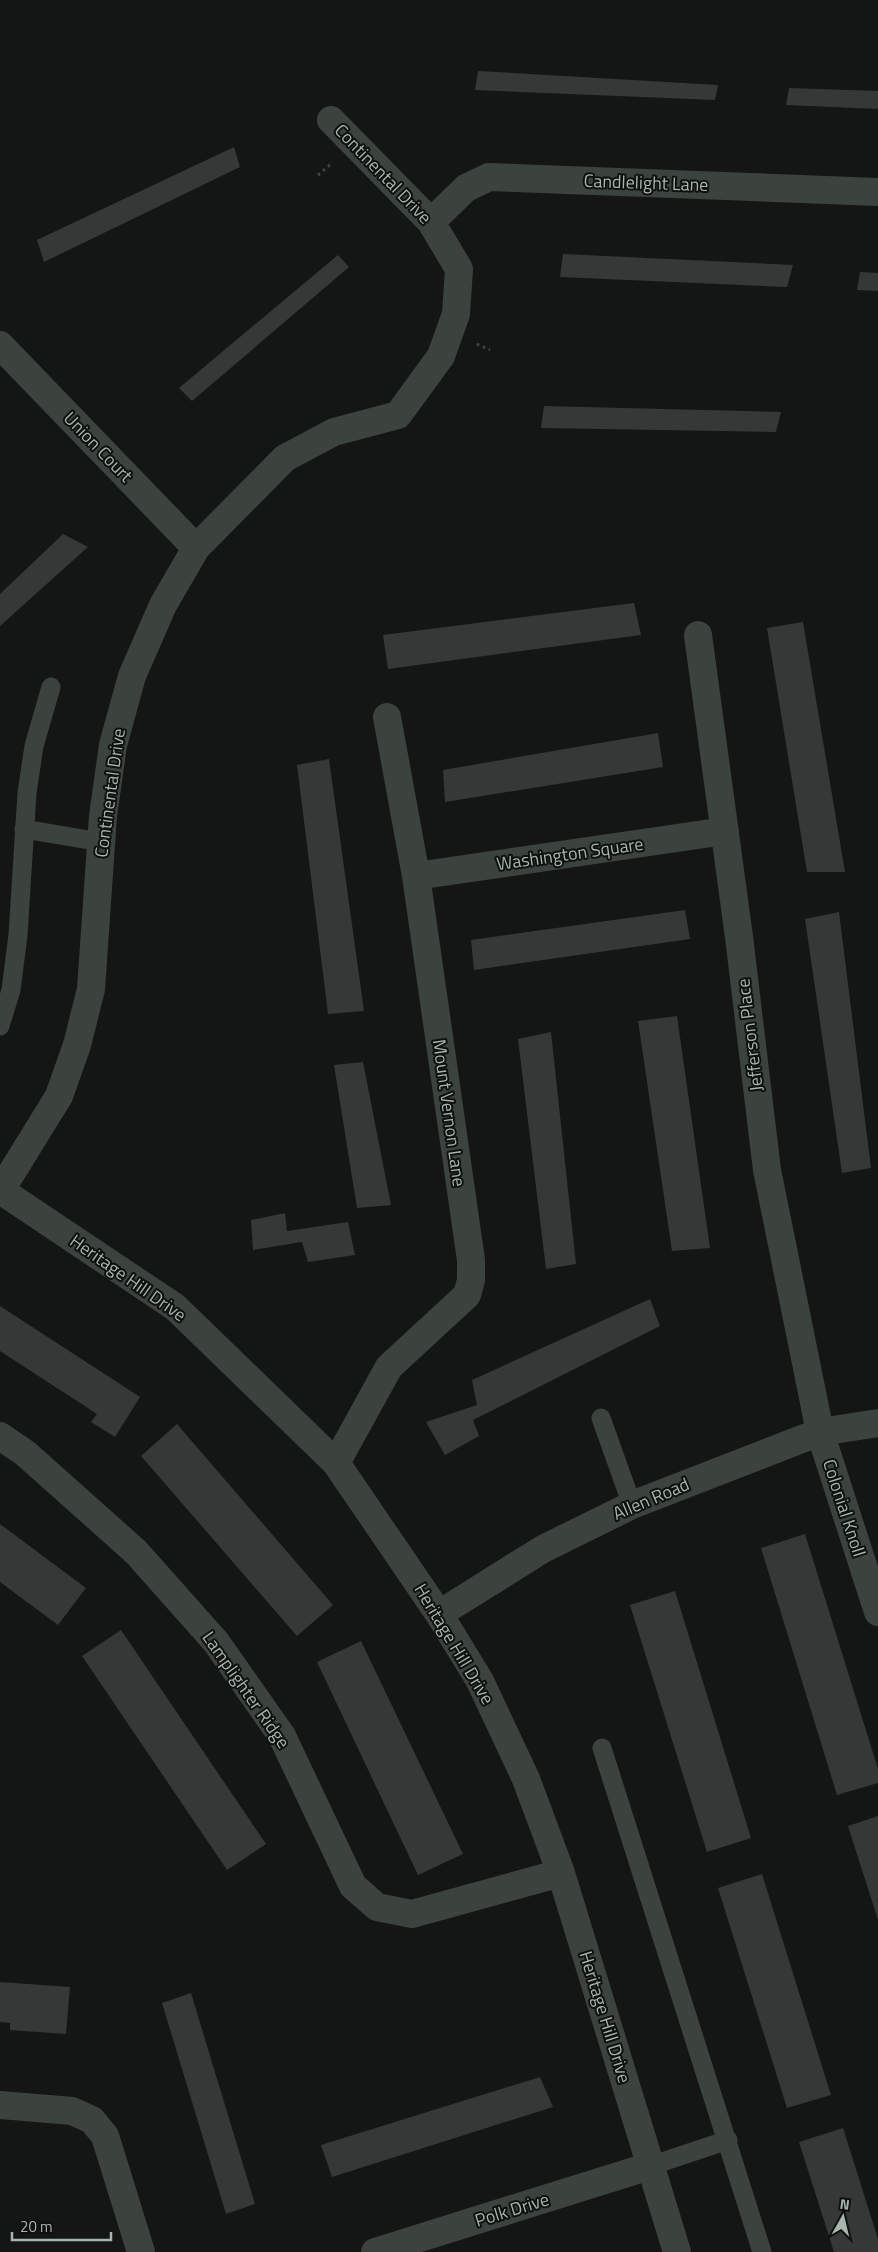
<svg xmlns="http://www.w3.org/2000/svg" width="878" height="2252" font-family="'Titillium Web',sans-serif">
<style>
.building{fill:#343836}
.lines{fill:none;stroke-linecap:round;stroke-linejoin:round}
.path{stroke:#3f4741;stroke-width:3;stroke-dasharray:2.5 4;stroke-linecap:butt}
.service{stroke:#3c423e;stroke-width:19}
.minor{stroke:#3c423e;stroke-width:28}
.labels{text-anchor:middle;stroke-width:4;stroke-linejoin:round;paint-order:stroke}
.street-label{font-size:18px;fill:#a7b5aa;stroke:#0f1110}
</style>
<rect width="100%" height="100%" fill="#141615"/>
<path class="building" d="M478,71l240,14 -3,15 -240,-10z
M789,88l89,3v18l-92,-4z
M234,147l6,20 -196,95 -7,-22z
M563,254l230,11 -6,22 -227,-10z
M338,255l11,12 -157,134 -13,-13z
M860,272l18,1v18l-21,-1z
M544,406l237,6 -5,20 -235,-4z
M63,534l25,13 -88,79v-32z
M634,603l7,32 -253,34 -5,-34z
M803,622l42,250h-38l-40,-244z
M658,733l5,34 -218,35 -2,-32z
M329,759l35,252 -36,3 -31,-249z
M685,910l5,29 -216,31 -3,-30z
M839,912l32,256 -29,5 -37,-254z
M677,1016l33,232 -38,3 -34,-230z
M551,1032l25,232 -30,5 -28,-230z
M363,1062l28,143 -34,3 -23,-143z
M285,1213l2,18 61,-9 7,33 -47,7 -6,-20 -49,8 -2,-30z
M650,1299l10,27 -187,94 6,16 -34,19 -19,-33 51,-17 -5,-25z
M0,1306l140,91 -25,40 -24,-15 6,-8 -97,-63z
M177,1424l156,181 -36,31 -156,-180z
M0,1524l86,64 -28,37 -58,-43z
M805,1534l73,235v14l-41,12 -76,-247z
M675,1591l76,247 -44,14 -77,-247z
M121,1630l145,214 -39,26 -145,-214z
M361,1641l102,213 -45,21 -101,-213z
M878,1816v104l-30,-94z
M762,1874l69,221 -44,13 -69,-220z
M0,1982l70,5 -4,47 -56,-4v-7l-10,-1z
M191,1993l64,211 -29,10 -64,-211z
M540,2077l13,30 -221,70 -11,-32z
M843,2128l35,111v13h-44l-35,-110z"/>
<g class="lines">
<path class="path" d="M318,175l13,-11
M477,344l13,6"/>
<path class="service" d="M24,829l77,13
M0,1026l11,-36 7,-55 9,-142 7,-47 17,-59
M601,1418l31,87
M602,1748l160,504
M650,2166l78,-26"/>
<path class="minor" d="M431,222l35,-34 23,-11 389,15
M0,345l196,203
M698,635l41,302 28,233 53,262 58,180
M416,876l309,-45
M0,1190l175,117 161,156 103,151 41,67 46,98 35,94 116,379
M1,1190l58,-94 18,-51 14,-56 12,-173 10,-71 19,-69 31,-71 33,-57 89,-90 49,-26 64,-17 43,-59 15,-42 3,-45 -28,-47 -100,-102
M0,1436l25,17 111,99 80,90 66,94 71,150 24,21 35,7 149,-41
M336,1463l53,-96 78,-72 4,-15v-20l-55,-384 -29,-159
M439,1614l104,-65 89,-44 188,-73 58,-9
M0,2105l72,6 20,9 13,16 36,116
M375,2252l275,-86"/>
</g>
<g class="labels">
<g class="street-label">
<text transform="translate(383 174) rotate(46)" y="6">Continental Drive</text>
<text transform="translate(646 183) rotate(2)" y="6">Candlelight Lane</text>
<text transform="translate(98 447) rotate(46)" y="6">Union Court</text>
<text transform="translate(110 793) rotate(-82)" y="6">Continental Drive</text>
<text transform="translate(570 854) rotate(-8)" y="6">Washington Square</text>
<text transform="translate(750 1035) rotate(-97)" y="6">Jefferson Place</text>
<text transform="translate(449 1113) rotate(82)" y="6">Mount Vernon Lane</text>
<text transform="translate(128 1278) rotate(35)" y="6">Heritage Hill Drive</text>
<text transform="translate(651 1499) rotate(-23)" y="6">Allen Road</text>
<text transform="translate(844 1508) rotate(72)" y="6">Colonial Knoll</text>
<text transform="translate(454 1644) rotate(59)" y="6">Heritage Hill Drive</text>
<text transform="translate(246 1690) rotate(55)" y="6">Lamplighter Ridge</text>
<text transform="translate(605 2017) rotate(73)" y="6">Heritage Hill Drive</text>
<text transform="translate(512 2210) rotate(-17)" y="6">Polk Drive</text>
</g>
</g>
<g transform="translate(843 2217) rotate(8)" stroke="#0f1110" stroke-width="4" paint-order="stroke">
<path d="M0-4L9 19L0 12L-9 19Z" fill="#a7b5aa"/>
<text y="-8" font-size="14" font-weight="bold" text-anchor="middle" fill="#a7b5aa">N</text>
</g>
<path d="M12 2232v8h99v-8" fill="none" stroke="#a7b5aa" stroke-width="2.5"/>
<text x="20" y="2232" font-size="15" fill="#a7b5aa" stroke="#0f1110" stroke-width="4" paint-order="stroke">20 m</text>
</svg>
